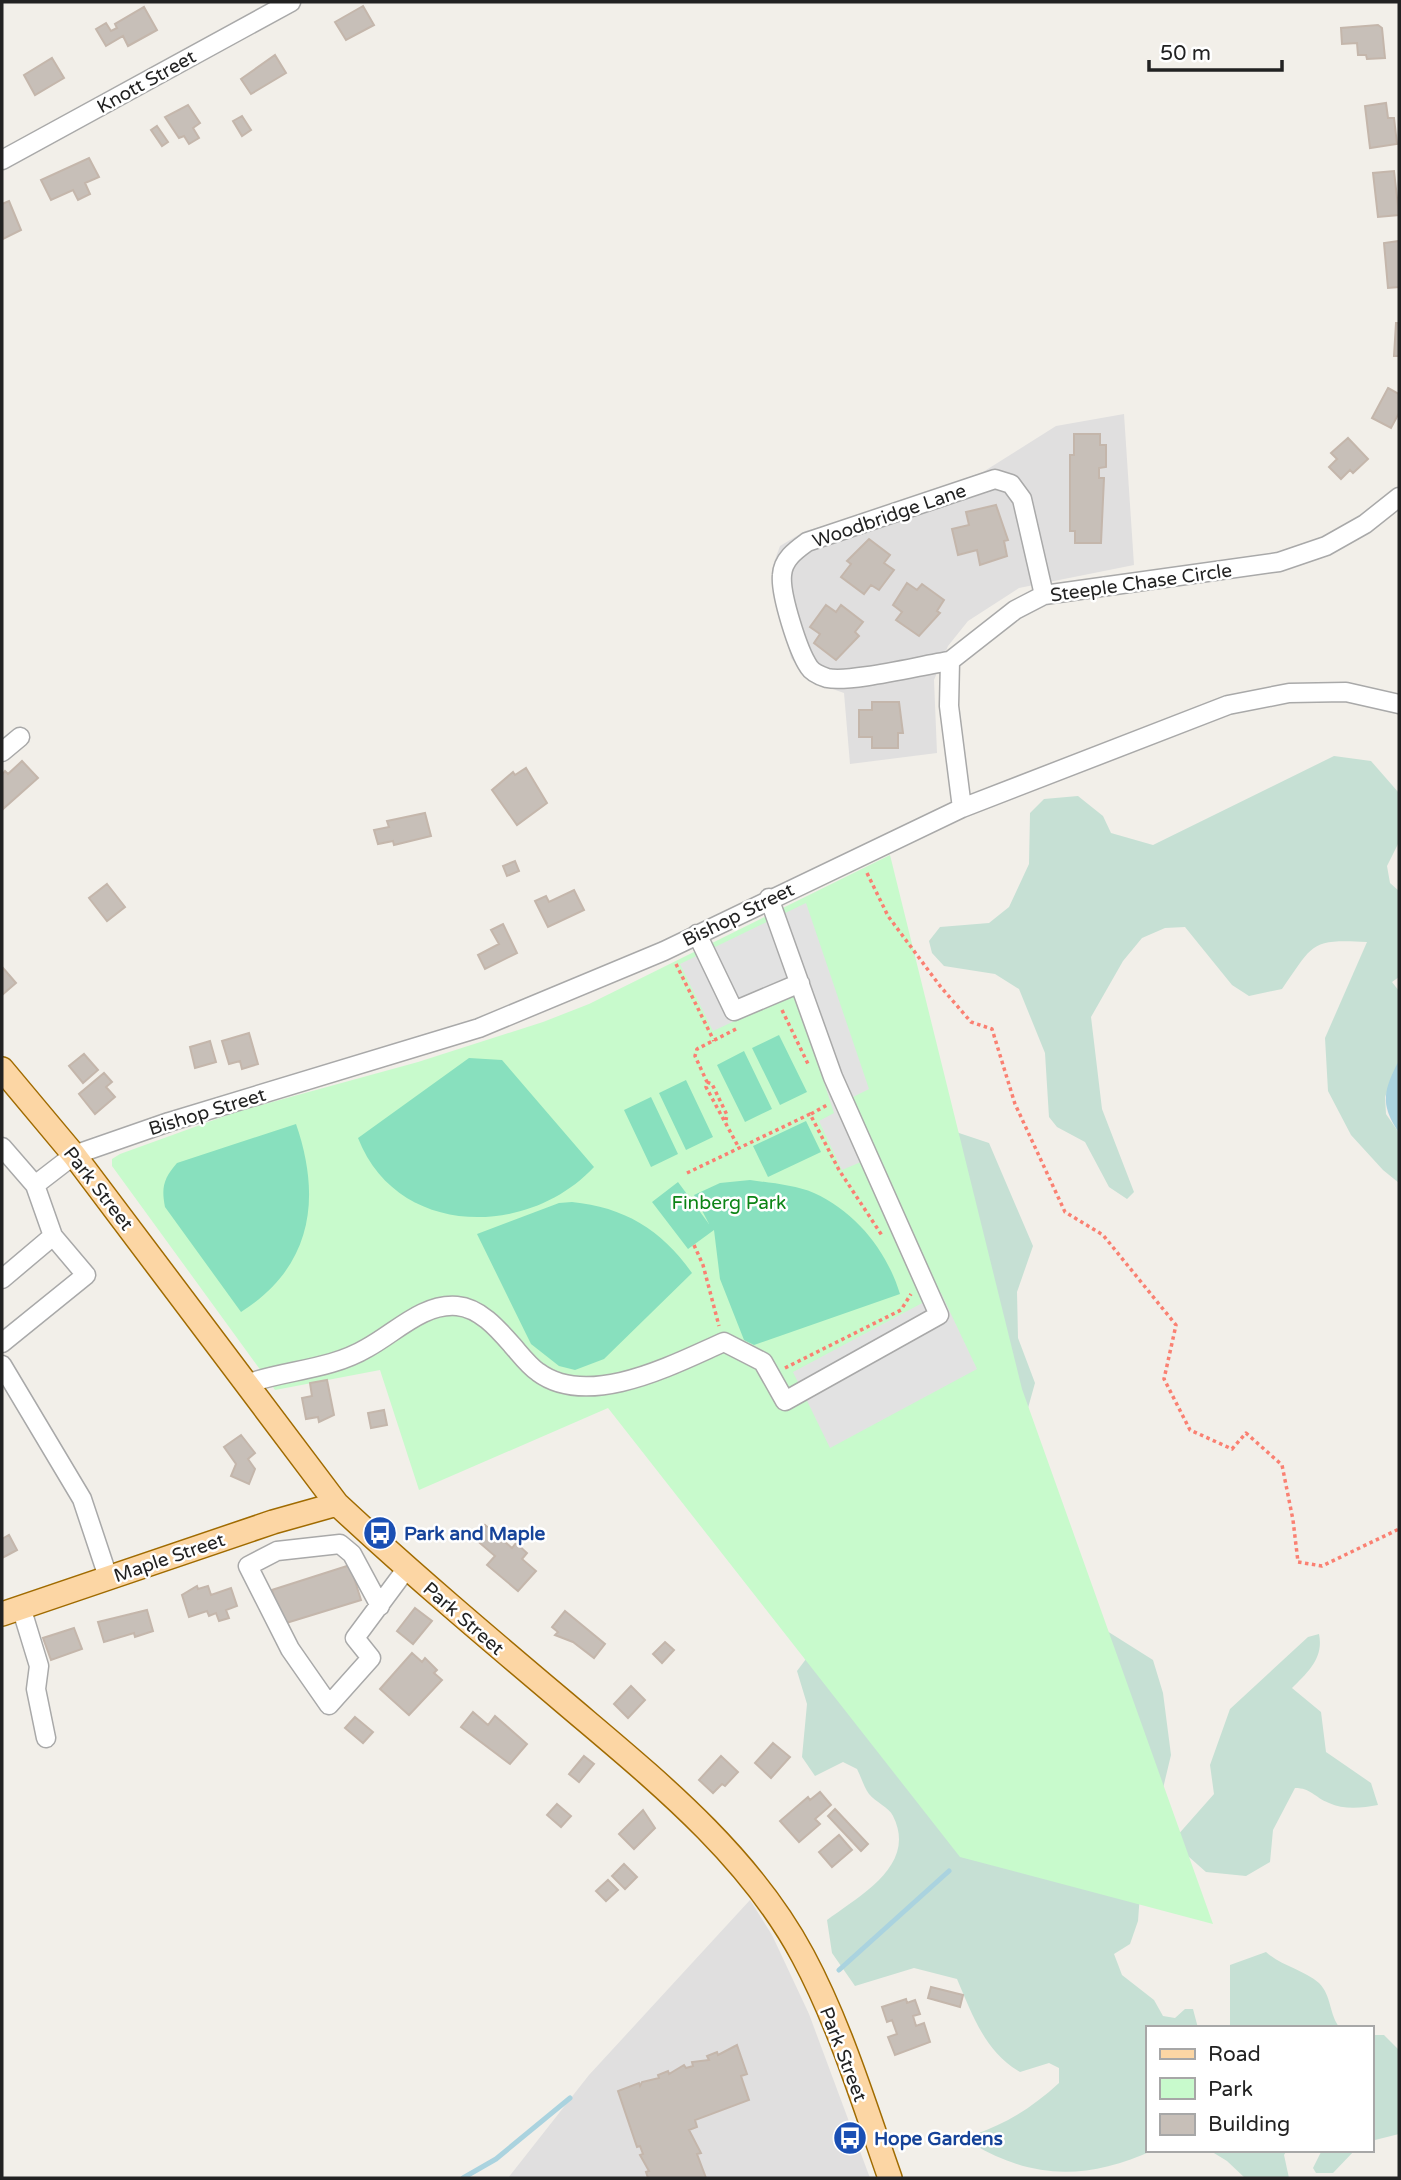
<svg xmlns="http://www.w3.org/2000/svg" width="1401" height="2180" font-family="'Varela Round',sans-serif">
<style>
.residential{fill:#e0dfdf}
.wetland{fill:#c6e0d4}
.park{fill:#c8facc}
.pitch{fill:#88e0be}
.parking{fill:#e2e2e2}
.water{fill:#aad3df}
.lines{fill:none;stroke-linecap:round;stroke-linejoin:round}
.stream{stroke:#aad3df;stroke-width:5}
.building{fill:#c7bfb8;stroke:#c4b6ab;stroke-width:2}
.minor-casing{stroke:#a9a9a9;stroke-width:21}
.major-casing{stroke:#a06b00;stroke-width:26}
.path{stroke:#fa8072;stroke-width:3.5;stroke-dasharray:3.5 3.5;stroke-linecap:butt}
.minor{stroke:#fff;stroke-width:18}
.major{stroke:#fcd6a4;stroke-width:23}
.labels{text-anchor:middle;stroke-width:5;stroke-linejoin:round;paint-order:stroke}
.street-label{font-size:19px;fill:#222;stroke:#fff}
.park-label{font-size:19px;fill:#0c8416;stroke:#fff}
.transit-label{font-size:19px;font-weight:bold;fill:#164399;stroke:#fff;text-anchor:start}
</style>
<rect width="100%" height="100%" fill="#f2efe9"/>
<path class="residential" d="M1124,414l10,151 -115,23 -51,33 -20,25 -14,34 3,73 -87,11 -6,-71 -34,-12 -19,-23 -18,-74v-19l7,-19 25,-15 55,-15 123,-44 73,-46z
M750,1900l22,35 37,79 61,164h-362l81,-103z"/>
<path class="wetland" d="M1334,756l37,5 28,32v49l-12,24 3,17 9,8v86l-7,5 7,9v69l-14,37 1,17 13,19v50l-16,-13 -32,-35 -23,-44 -3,-53 42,-96c-58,-3 -53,2 -85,47l-33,7 -17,-11 -47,-58 -20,1 -23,10 -19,23 -32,56 11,92 32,83 -7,7 -18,-12 -24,-45 -28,-15 -8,-10 -4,-64 -26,-64 -24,-15 -51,-8 -12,-13 -3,-12 11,-14 49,-4 20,-16 20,-43 1,-51 14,-14 34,-3 25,20 8,17 42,12z
M924,1113l35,20 30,10 44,103 -16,46 1,46 17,45 -7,25 79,223 46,29 10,33 8,62 -30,125 -3,41 -8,23 -16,10 8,21 32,25 9,16 12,2 10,-9h8l5,19h-51v122h7c-67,30 -120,30 -181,-6l3,-10c32,-11 58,-28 83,-51v-15l-10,-5 -29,9c-35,-20 -48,-58 -63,-93l-43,-11 -59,18 -23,-33 -5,-33c32,-24 91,-55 66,-104 -4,-9 -18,-14 -24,-22 -5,-7 -8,-17 -12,-25l-14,-7 -28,14 -13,-19 5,-53 -10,-33 12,-16z
M1319,1634c5,24 -11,38 -27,54l29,24 5,40 45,31 7,22c-16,3 -34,5 -49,-2 -15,-6 -18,-15 -34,-15l-22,42 -3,32 -24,14 -40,-4 -26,-23 -4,-12 38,-43 -4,-29 20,-56 78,-72z
M1266,1952c15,14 38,18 53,31 13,13 10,32 21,45h-110v-63z
M1371,2035h13l15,15v84l-28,7z
M1209,2150h78l-3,5 5,23h-44l-18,-17z
M1322,2150h33l-22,23h-17l-3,-5z"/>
<path class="park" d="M890,855l132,534 191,535 -253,-67 -352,-449 -189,82 -39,-120 -105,20 -163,-224v-7l8,-5 116,-42 182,-50 125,-40 46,-18z"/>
<path class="pitch" d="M779,1035l28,57 -27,13 -28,-57z
M744,1051l28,58 -27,13 -28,-57z
M469,1058l33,2 92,107c-66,71 -197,71 -236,-29z
M686,1080l27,57 -27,13 -27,-57z
M651,1097l27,57 -27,13 -27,-57z
M806,1121l15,31 -53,25 -15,-31z
M296,1124c26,75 16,143 -55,188l-76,-105c-4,-20 -1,-29 12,-44z
M750,1180c21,3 45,5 64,13 42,19 73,58 86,101l-146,51 -10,-5 -24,-61 -6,-49 -26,19 -36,-47 26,-20 31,42 -15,-29 26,-12z
M572,1202c52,5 90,28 120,71l-88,86 -29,11 -16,-4 -28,-22 -54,-110 82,-31z"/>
<path class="parking" d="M806,903l63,186 -22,11 28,56 -33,14 -23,-49 15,-8 -39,-120 -82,38 -33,-67z
M941,1293l36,76 -147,79 -37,-76z"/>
<path class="water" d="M1399,1060v73c-20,-30 -15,-43 0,-73z"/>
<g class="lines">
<path class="stream" d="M839,1970l110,-99
M463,2178l33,-19 74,-61"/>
</g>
<path class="building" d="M363,6l11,19 -28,15 -11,-18z
M144,7l13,23 -29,16 -5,-10 -17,10 -10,-17 10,-6 5,8 6,-3 -2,-4z
M1378,25l4,3 3,30 -18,1 -1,-4h-8l-1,-12 -15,1 -1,-16z
M275,55l11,18 -35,21 -10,-15z
M52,58l12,20 -29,17 -11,-20z
M1386,103l2,15h6l3,26 -27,4 -5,-42z
M188,105l12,18 -7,5 6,10 -10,6 -5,-8 -5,2 -14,-21z
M242,116l9,14 -9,6 -9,-15z
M157,126l11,16 -6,4 -11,-16z
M89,158l10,19 -14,6 5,11 -12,6 -5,-10 -22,10 -10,-20z
M1394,171l5,44 -21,2 -5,-44z
M9,201l12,29 -18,9 -1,-35z
M1399,241v46l-11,1 -4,-45z
M1396,323h3v33h-5z
M1388,388l11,6v19l-8,15 -19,-10z
M1074,434h26v11h6v22l-7,1v10h5l-3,65h-26v-12h-5v-76h4z
M1348,438l20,21 -15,14 -3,-3 -9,9 -12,-12 8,-8 -6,-6z
M996,505l12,35 -4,1 3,15 -27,9 -3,-15 -19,5 -6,-26 17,-4 -3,-13z
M869,539l21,16 -6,8 10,7 -15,20 -8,-5 -7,9 -23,-17 10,-13 -4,-3z
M907,583l10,7 5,-6 22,16 -7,11 3,2 -21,23 -23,-16 6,-8 -9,-7z
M826,605l10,7 5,-7 22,17 -8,10 4,4 -23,24 -22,-17 6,-9 -10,-7z
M872,702h27l4,31h-5v15h-26v-11h-13v-27h13z
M22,761l16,17 -35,31 -1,-34 3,-4 3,3z
M526,768l21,35 -30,22 -25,-35 21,-18 2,3z
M425,813l6,23 -37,9 -1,-4 -15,3 -4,-14 15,-3 -2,-6z
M515,861l4,10 -12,5 -4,-10z
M107,884l18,23 -18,14 -18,-23z
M574,890l10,20 -36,17 -13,-26 11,-5 3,6z
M503,924l14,29 -32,16 -7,-14 21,-11 -8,-14z
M3,968l13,15 -14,12v-25z
M249,1033l9,31 -16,5 -2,-8 -11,3 -7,-23z
M210,1041l6,21 -21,6 -5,-21z
M84,1054l14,16 -15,13 -14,-17z
M104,1073l8,9 -6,5 9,10 -20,17 -16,-20z
M327,1380l7,35 -15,7 -1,-5 -12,2 -4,-21 10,-2 -2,-13z
M384,1410l3,15 -16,3 -3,-15z
M241,1435l14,18 -7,6 7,10 -6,15 -18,-8 5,-12 -12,-17z
M485,1525l27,23 4,-5 11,10 -5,6 14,12 -18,20 -31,-26 8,-9 -21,-18z
M9,1535l8,15 -15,8v-19z
M350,1565l11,35 -78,24 -11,-34z
M197,1586l1,3 10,-3 3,9 20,-7 6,18 -11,4 3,8 -10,3 -3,-8 -7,3 -2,-5 -18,6 -7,-22z
M415,1608l17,13 -19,23 -16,-13z
M147,1610l6,21 -18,6 -1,-4 -30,9 -6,-20z
M565,1611l40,33 -11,14 -21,-16 -18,-7 3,-3 -6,-5z
M74,1628l8,21 -31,11 -8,-22z
M665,1642l9,8 -12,13 -9,-9z
M412,1653l10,9 3,-4 12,12 -3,3 8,7 -33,35 -29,-26z
M631,1686l14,14 -17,18 -14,-14z
M473,1712l15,13 7,-9 32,28 -17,20 -49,-37z
M355,1717l18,15 -10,11 -18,-15z
M773,1743l17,14 -19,21 -16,-15z
M584,1756l10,8 -15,18 -10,-8z
M721,1756l17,16 -13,14 -3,-2 -9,9 -14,-13z
M820,1792l11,13 -16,14 5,5 -21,18 -19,-21 28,-24 2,3z
M557,1804l14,12 -10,11 -14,-12z
M835,1809l33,35 -7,7 -33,-35z
M643,1810l12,18 -21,21 -15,-15z
M839,1835l13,15 -20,17 -13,-15z
M624,1864l13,13 -12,12 -13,-13z
M608,1880l10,10 -12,11 -10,-10z
M931,1987l32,8 -3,12 -32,-9z
M906,1999l1,4 8,-3 5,14 -7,2 3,10 8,-3 6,19 -35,13 -7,-18 9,-3 -5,-14 -5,2 -5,-15z
M737,2045l10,29 -6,2 8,24 -54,20 2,7 -8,3 12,23 -4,1 9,24h-58l-2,-6 3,-1 -9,-16 3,-1 -3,-8 -3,1 -19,-56 21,-8 1,3 2,-4 17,-4 -1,-3 10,-4 1,3 15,-9 2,3 7,-2 -1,-4 17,-2 -2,-4 10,-4 1,3z"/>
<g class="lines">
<g class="minor-casing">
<path id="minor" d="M2,160l289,-158
M950,661c-28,4 -99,22 -123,17 -6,-2 -15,-6 -18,-11 -11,-16 -29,-73 -27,-92 1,-16 14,-25 25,-33l188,-63 16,5 11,15 22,96
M2,752l18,-15
M962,808l-13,-102 1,-45 65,-51 29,-15 235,-33 47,-16 39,-22 34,-27
M697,934l37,77 66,-28
M2,1147l33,38 18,51 -51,43
M35,1185l39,-30 95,-33 310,-94 185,-77 298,-143 266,-103 61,-12 57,-1 53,12
M2,1343l84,-68 -33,-39
M2,1365l80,134 26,78
M246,1384c39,-14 84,-14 121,-36 28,-15 56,-45 90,-42 23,2 41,23 55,39 8,9 16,20 26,27 51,38 138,-9 186,-30l39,20 22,39 154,-86 -106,-238 -64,-179
M380,1606l-28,-52 -12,-10 -63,7 -29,15 42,83 39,56 42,-47 -16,-20 52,-70
M21,1607l18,59 -3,23 10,49"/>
</g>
<g class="major-casing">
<path id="major" d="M2,1069l72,86 263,349c74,69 151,134 228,199 87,74 183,150 238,253 37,69 61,148 87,222
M2,1614l271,-92 64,-18"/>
</g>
<path class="path" d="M867,873l21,43 52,70 31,36 21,7 23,75 50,108 38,23 73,90 -12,54 26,51 42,19 14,-16 36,32 11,55 5,42 24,4 77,-37
M676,964l38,77
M782,1010l27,56
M736,1029l-39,20 -2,7 12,26 -1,5 33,61
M707,1082l5,2 15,31 -1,5
M811,1114l16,-9
M687,1173l123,-59 29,56 44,67
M694,1245l9,20 16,61
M785,1368l116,-58 10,-16"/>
<use href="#minor" class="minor"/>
<use href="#major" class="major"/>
</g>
<defs>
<g id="bus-disc" transform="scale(1.75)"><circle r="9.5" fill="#1a4fb4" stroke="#fff"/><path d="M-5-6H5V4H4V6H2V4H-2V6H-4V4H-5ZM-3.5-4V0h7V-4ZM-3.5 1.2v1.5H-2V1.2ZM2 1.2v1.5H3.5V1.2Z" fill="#fff"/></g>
</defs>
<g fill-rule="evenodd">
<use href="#bus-disc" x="380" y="1533"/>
<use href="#bus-disc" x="850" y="2138"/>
</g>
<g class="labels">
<g class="street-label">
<text transform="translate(146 81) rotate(-29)" y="7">Knott Street</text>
<text transform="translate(889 515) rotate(-19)" y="7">Woodbridge Lane</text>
<text transform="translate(1141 582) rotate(-8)" y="7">Steeple Chase Circle</text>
<text transform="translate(738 914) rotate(-26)" y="7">Bishop Street</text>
<text transform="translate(207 1111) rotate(-17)" y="7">Bishop Street</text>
<text transform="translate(99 1188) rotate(52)" y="7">Park Street</text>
<text transform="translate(169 1557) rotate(-19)" y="7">Maple Street</text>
<text transform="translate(464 1618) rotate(41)" y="7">Park Street</text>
<text transform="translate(844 2054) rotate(69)" y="7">Park Street</text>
</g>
<g class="park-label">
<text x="729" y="1209">Finberg Park</text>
</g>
<g class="transit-label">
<text x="404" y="1540">Park and Maple</text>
<text x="874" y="2145">Hope Gardens</text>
</g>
</g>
<rect width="1401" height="2180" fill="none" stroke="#222222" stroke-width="7"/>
<rect x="1146" y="2026" width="228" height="126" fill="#ffffff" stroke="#a7a7a7" stroke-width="2"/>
<rect x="1160" y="2049" width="35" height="10" fill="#fcd6a4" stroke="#a7a7a7" stroke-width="2"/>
<text x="1208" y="2061" font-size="21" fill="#222222">Road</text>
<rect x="1160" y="2078" width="35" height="21" fill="#c8facc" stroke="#a7a7a7" stroke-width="2"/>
<text x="1208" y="2096" font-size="21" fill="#222222">Park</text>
<rect x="1160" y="2114" width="35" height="21" fill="#c7bfb8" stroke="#a7a7a7" stroke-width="2"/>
<text x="1208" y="2131" font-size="21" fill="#222222">Building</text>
<path d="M1149 60v10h133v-10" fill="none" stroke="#222222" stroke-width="3.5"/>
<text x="1160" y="60" font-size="21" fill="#222222" stroke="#ffffff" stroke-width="5" paint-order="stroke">50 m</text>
</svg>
